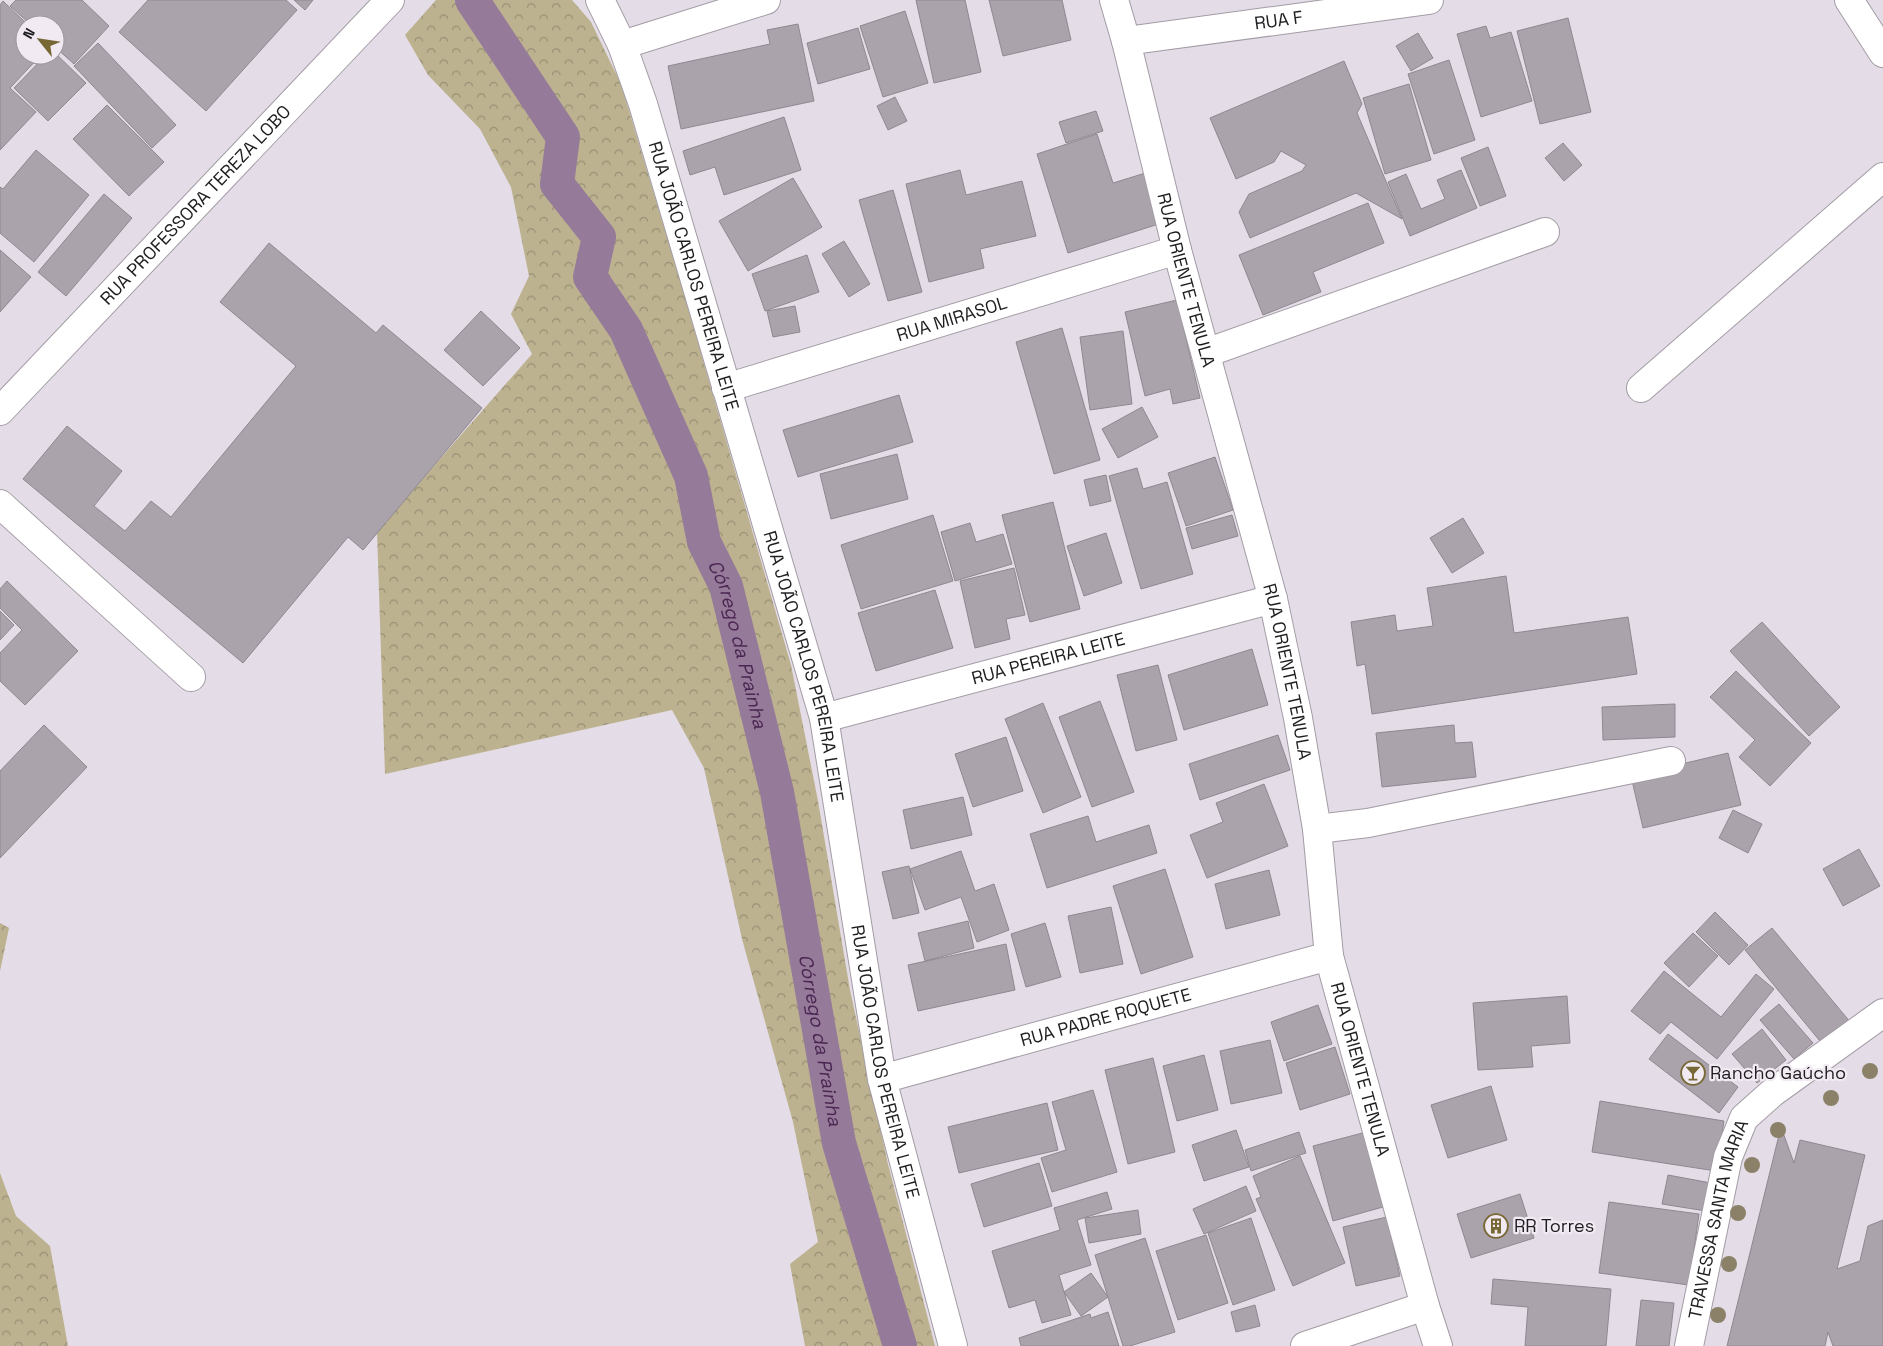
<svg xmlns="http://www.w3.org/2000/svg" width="1883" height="1346" font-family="'Space Grotesk',sans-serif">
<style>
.forest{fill:url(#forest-crowns)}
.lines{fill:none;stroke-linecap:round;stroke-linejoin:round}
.canal{stroke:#957a9a;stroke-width:34}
.building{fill:#aba3ac;stroke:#8f8890}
.minor-casing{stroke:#a39ca5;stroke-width:30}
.minor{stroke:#fff;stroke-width:28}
.tree{fill:#8b8168}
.labels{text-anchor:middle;stroke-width:4.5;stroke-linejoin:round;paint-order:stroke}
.street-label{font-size:18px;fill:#1f1d20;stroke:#f1eaf3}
.poi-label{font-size:18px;fill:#1f1d20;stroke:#f1eaf3;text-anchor:start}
.water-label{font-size:19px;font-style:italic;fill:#4b2652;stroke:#f1eaf3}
</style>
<defs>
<pattern id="forest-crowns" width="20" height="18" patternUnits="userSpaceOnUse" patternTransform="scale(1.25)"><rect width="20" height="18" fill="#bcb290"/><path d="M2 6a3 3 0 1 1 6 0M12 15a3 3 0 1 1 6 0" fill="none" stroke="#989075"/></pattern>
</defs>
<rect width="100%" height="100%" fill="#e4dce6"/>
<path class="forest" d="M436,0h136l19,22 30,62 58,193 112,388 27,136 32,189 38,174 47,182h-130l-15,-82 28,-22 -25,-120 -51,-183 -38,-171 -32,-58 -287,64 -8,-243 155,-177 -21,-40 18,-38 -18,-89 -31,-58 -52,-54 -23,-40z
M0,923l9,5 -9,43z
M0,1173l16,43 34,30 18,100h-68z"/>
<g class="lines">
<path class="canal" id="s1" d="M472,0l91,137 -6,47 42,53 -9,40 36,53 65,146 13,66 22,44 51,206 62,351 61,203"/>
</g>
<path class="building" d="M16,0h66l27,26 -35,38 -19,-17v-22h-24l-21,-19z
M148,0h138l11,10 -91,101 -87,-79z
M294,0h19l-8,10z
M916,0h49l16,72 -47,11z
M989,0h73l9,40 -68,16z
M3,1l25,24h-3v30h16l-31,33 26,24 -36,38v-145z
M905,11l23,72 -45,14 -23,-71z
M1568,18l23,94 -51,12 -23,-93z
M798,24l16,77 -133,28 -13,-63 102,-22 -3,-14z
M1486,26l4,12 21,-6 21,69 -51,16 -24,-83z
M858,28l12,41 -52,15 -11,-41z
M1418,33l15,25 -22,13 -15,-25z
M98,43l78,82 -24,23 -78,-82z
M55,53l31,30 -38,38 -34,-33 32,-33h9z
M1449,60l26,80 -41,14 -26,-80z
M1344,61l18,43 -5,9 45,106 -46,-26 -106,45 -11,-26 10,-18 53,-23 4,-6 -25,-14 -7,11 -38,17 -26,-61z
M1409,84l22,76 -46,14 -22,-76z
M895,97l12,24 -19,9 -11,-24z
M107,105l57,57 -35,34 -56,-57z
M1096,111l7,20 -37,12 -7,-21z
M784,117l17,53 -77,25 -9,-28 -25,8 -7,-24z
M1097,134l16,49 39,-12 16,50 -100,32 -31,-99z
M1563,143l19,22 -18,16 -19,-23z
M1488,147l18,49 -26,10 -19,-48z
M36,150l53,45 -55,67 -34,-29v-46l3,2z
M960,170l6,25 56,-14 14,55 -56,13 4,19 -55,14 -23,-98z
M1461,170l16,38 -67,28 -22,-54 18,-8 15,35 24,-10 -8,-19z
M793,178l29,49 -74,44 -29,-50z
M893,190l29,102 -34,9 -29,-101z
M104,194l28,24 -66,78 -28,-24z
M1368,203l16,40 -71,29 8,20 -58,23 -24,-60z
M844,241l26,43 -21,13 -27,-43z
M269,243l107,90 7,-8 99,83 -119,142 -15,-13 -105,126 -220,-184 44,-53 55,45 -28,35 31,25 26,-30 20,16 125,-151 -76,-64z
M0,250l31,27 -31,35z
M807,255l12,37 -54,19 -13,-37z
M1177,300l23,98 -27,6 -3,-15 -25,7 -20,-84z
M795,306l5,26 -27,5 -6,-26z
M481,311l39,37 -37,38 -39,-36z
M1062,328l38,132 -46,14 -38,-132z
M1123,331l9,73 -42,6 -10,-73z
M899,395l14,47 -115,35 -15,-47z
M1142,407l16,30 -40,21 -16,-29z
M897,454l11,45 -77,20 -11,-45z
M1215,457l18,53 -47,16 -18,-53z
M1137,468l6,21 24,-7 26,92 -52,15 -32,-113z
M1106,475l5,26 -21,5 -6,-26z
M1053,502l27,107 -50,13 -28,-107z
M933,515l20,66 -92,28 -20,-64z
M1232,515l6,21 -46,13 -6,-21z
M1463,518l21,35 -32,20 -22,-35z
M970,523l6,19 27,-8 9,30 -57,17 -14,-49z
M1106,533l16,50 -38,13 -17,-50z
M1014,568l11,47 -19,4 4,20 -35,9 -15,-67z
M1506,576l8,57 114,-16 9,57 -265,40 -7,-50 -8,2 -6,-44 44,-7 2,16 36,-5 -6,-38z
M7,581l71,70 -53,54 -25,-24v-28l22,-23 -22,-22v-19z
M935,590l18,58 -77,23 -18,-58z
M0,611l14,14 -14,15z
M1762,622l78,85 -31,29 -79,-85z
M1252,649l16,56 -84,25 -16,-55z
M1158,665l19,75 -41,11 -19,-76z
M1736,671l75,72 -41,43 -31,-29 16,-17 -45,-43z
M1100,701l34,91 -42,15 -33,-90z
M1043,703l38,94 -38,16 -38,-94z
M1675,704v33l-72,3 -1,-33z
M44,725l43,42 -87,91v-87z
M1454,725l1,18 17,-1 4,35 -94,10 -6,-54z
M1278,735l12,35 -90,30 -11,-36z
M1006,737l17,54 -50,16 -18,-53z
M1728,753l13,52 -98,23 -12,-52z
M1264,784l24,62 -81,32 -17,-43 33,-13 -7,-19z
M963,797l9,38 -61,14 -8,-39z
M1733,810l29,14 -14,29 -29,-15z
M1088,816l8,26 53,-17 8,28 -110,35 -17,-54z
M1859,849l21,37 -37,20 -20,-37z
M961,851l14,40 19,-7 15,46 -32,12 -16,-45 -36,13 -15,-41z
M909,866l10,47 -26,6 -11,-47z
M1165,869l28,88 -52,17 -28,-88z
M1269,870l11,45 -54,14 -11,-45z
M1111,907l12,57 -43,9 -12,-57z
M1715,912l33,33 -19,20 -33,-33z
M968,921l6,27 -49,13 -7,-28z
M1045,923l16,54 -35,10 -15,-53z
M1772,928l79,95 -27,23 -79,-96z
M1693,933l25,23 -29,31 -25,-24z
M1006,944l9,46 -97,21 -10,-46z
M1664,971l57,46 35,-43 18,15 -57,70 -46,-37 -11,12 -29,-23z
M1567,996l3,47 -39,3 2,21 -55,3 -5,-67z
M1779,1004l34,39 -19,16 -34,-39z
M1318,1005l14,39 -48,17 -13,-39z
M1762,1029l24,31 -29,23 -25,-29z
M1668,1034l70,53 -19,26 -70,-54z
M1270,1040l12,53 -51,11 -11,-53z
M1335,1047l15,47 -50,16 -14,-47z
M1204,1055l14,55 -41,11 -14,-55z
M1153,1058l22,94 -47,12 -23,-94z
M1491,1086l16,54 -59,18 -17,-53z
M1093,1090l24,82 -65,20 -11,-34 25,-8 -14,-48z
M1600,1101l124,20 -8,50 -124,-19z
M1047,1103l11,47 -99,23 -11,-46z
M1781,1127l13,36 6,-23 65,15 -28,114 23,-8 8,-35 15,-6v126h-50l-5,-14 -3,14h-98z
M1236,1130l13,37 -45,14 -12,-36z
M1370,1131l20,74 -57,16 -20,-75z
M1299,1132l7,21 -55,18 -6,-21z
M1300,1156l45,107 -52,23 -37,-87 5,-2 -8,-21z
M1039,1163l13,43 -68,21 -13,-43z
M1668,1175l43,8 -5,28 -44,-7z
M1246,1186l10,25 -52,23 -11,-25z
M1107,1192l5,17 -35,11 14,45 -32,10 12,40 -29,8 -7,-23 -26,8 -17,-57 68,-21 -6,-22z
M1520,1194l14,44 -63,20 -14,-44z
M1609,1202l90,12 -10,71 -90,-12z
M1138,1210l3,24 -52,9 -4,-25z
M1387,1217l13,59 -44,10 -13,-59z
M1251,1218l24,72 -42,15 -25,-72z
M1206,1235l22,68 -50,17 -22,-69z
M1145,1238l30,94 -45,14h-7l-28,-91z
M1091,1273l17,24 -27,19 -17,-24z
M1493,1279l118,10 -5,57h-81l3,-39 -37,-3z
M1641,1300l33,3 -5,43h-33z
M1255,1305l5,21 -24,6 -5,-20z
M1108,1312l11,34h-98l-2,-8 71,-24 1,4z"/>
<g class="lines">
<g class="minor-casing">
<g id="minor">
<path id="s2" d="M600,0l22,45 21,59 181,614 58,361 71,267"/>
<path id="s3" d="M1114,0l12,41 51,209 96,349 25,119 19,111 12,127 96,350 13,40"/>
<path d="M1849,0l34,53"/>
<path id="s4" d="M1126,41l303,-41"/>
<path d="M622,45l144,-45"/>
<path d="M1206,353l339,-121"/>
<path id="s5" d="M726,388l451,-138"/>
<path d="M1641,388l242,-211"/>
<path id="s6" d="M0,411l390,-411"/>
<path d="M0,504l191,173"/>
<path id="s7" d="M824,718l449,-119"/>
<path d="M1317,829l51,-6 303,-62"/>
<path id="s8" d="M882,1079l447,-123"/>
<path d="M1305,1346l120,-40"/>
<path id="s9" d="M1689,1346l39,-189 16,-39 28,-25 111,-80"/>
</g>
</g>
<use href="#minor" class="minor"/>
</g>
<g class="tree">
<circle cx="1870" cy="1071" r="8"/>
<circle cx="1831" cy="1098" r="8"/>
<circle cx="1778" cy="1130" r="8"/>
<circle cx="1752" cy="1165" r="8"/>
<circle cx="1738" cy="1213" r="8"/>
<circle cx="1729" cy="1264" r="8"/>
<circle cx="1718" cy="1315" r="8"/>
</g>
<defs>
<g id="bar-ring" transform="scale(1.25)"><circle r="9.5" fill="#f1eaf3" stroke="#776836" stroke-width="1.5"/><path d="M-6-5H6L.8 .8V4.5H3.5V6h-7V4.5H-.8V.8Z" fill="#776836"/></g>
<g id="building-ring" transform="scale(1.25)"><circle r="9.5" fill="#f1eaf3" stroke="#776836" stroke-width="1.5"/><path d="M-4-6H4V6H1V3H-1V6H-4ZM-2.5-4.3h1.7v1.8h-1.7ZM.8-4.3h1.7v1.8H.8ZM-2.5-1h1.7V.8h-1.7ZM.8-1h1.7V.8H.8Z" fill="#776836"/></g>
</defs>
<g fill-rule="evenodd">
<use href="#bar-ring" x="1693" y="1073"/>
<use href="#building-ring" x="1496" y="1226"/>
</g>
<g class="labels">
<g class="street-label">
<text dy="6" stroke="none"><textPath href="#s4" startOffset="154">RUA F</textPath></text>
<text dy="6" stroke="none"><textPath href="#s6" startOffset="284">RUA PROFESSORA TEREZA LOBO</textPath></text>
<text dy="6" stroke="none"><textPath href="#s2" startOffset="292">RUA JOÃO CARLOS PEREIRA LEITE</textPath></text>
<text dy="6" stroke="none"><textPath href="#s3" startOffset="289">RUA ORIENTE TENULA</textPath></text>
<text dy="6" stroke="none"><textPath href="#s5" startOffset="236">RUA MIRASOL</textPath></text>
<text dy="6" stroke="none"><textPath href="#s7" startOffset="232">RUA PEREIRA LEITE</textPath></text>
<text dy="6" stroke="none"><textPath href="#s2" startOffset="698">RUA JOÃO CARLOS PEREIRA LEITE</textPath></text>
<text dy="6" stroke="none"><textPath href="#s3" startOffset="694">RUA ORIENTE TENULA</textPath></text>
<text dy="6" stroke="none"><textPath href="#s8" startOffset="232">RUA PADRE ROQUETE</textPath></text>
<text dy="6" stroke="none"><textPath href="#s2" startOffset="1102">RUA JOÃO CARLOS PEREIRA LEITE</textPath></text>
<text dy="6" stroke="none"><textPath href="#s3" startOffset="1099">RUA ORIENTE TENULA</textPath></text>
<text dy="6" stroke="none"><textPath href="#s9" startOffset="130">TRAVESSA SANTA MARIA</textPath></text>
</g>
<g class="poi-label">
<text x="1710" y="1079">Rancho Gaúcho</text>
<text x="1514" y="1232">RR Torres</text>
</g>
<g class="water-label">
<text dy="7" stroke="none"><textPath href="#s1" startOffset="720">Córrego da Prainha</textPath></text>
<text dy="7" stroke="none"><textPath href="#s1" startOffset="1125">Córrego da Prainha</textPath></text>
</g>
</g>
<g transform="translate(40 40) rotate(300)"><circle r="24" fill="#f1eaf3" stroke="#9d989f"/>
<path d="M0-4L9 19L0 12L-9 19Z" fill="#776836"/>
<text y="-8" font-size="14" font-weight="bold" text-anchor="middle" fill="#1f1d20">N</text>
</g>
</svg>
